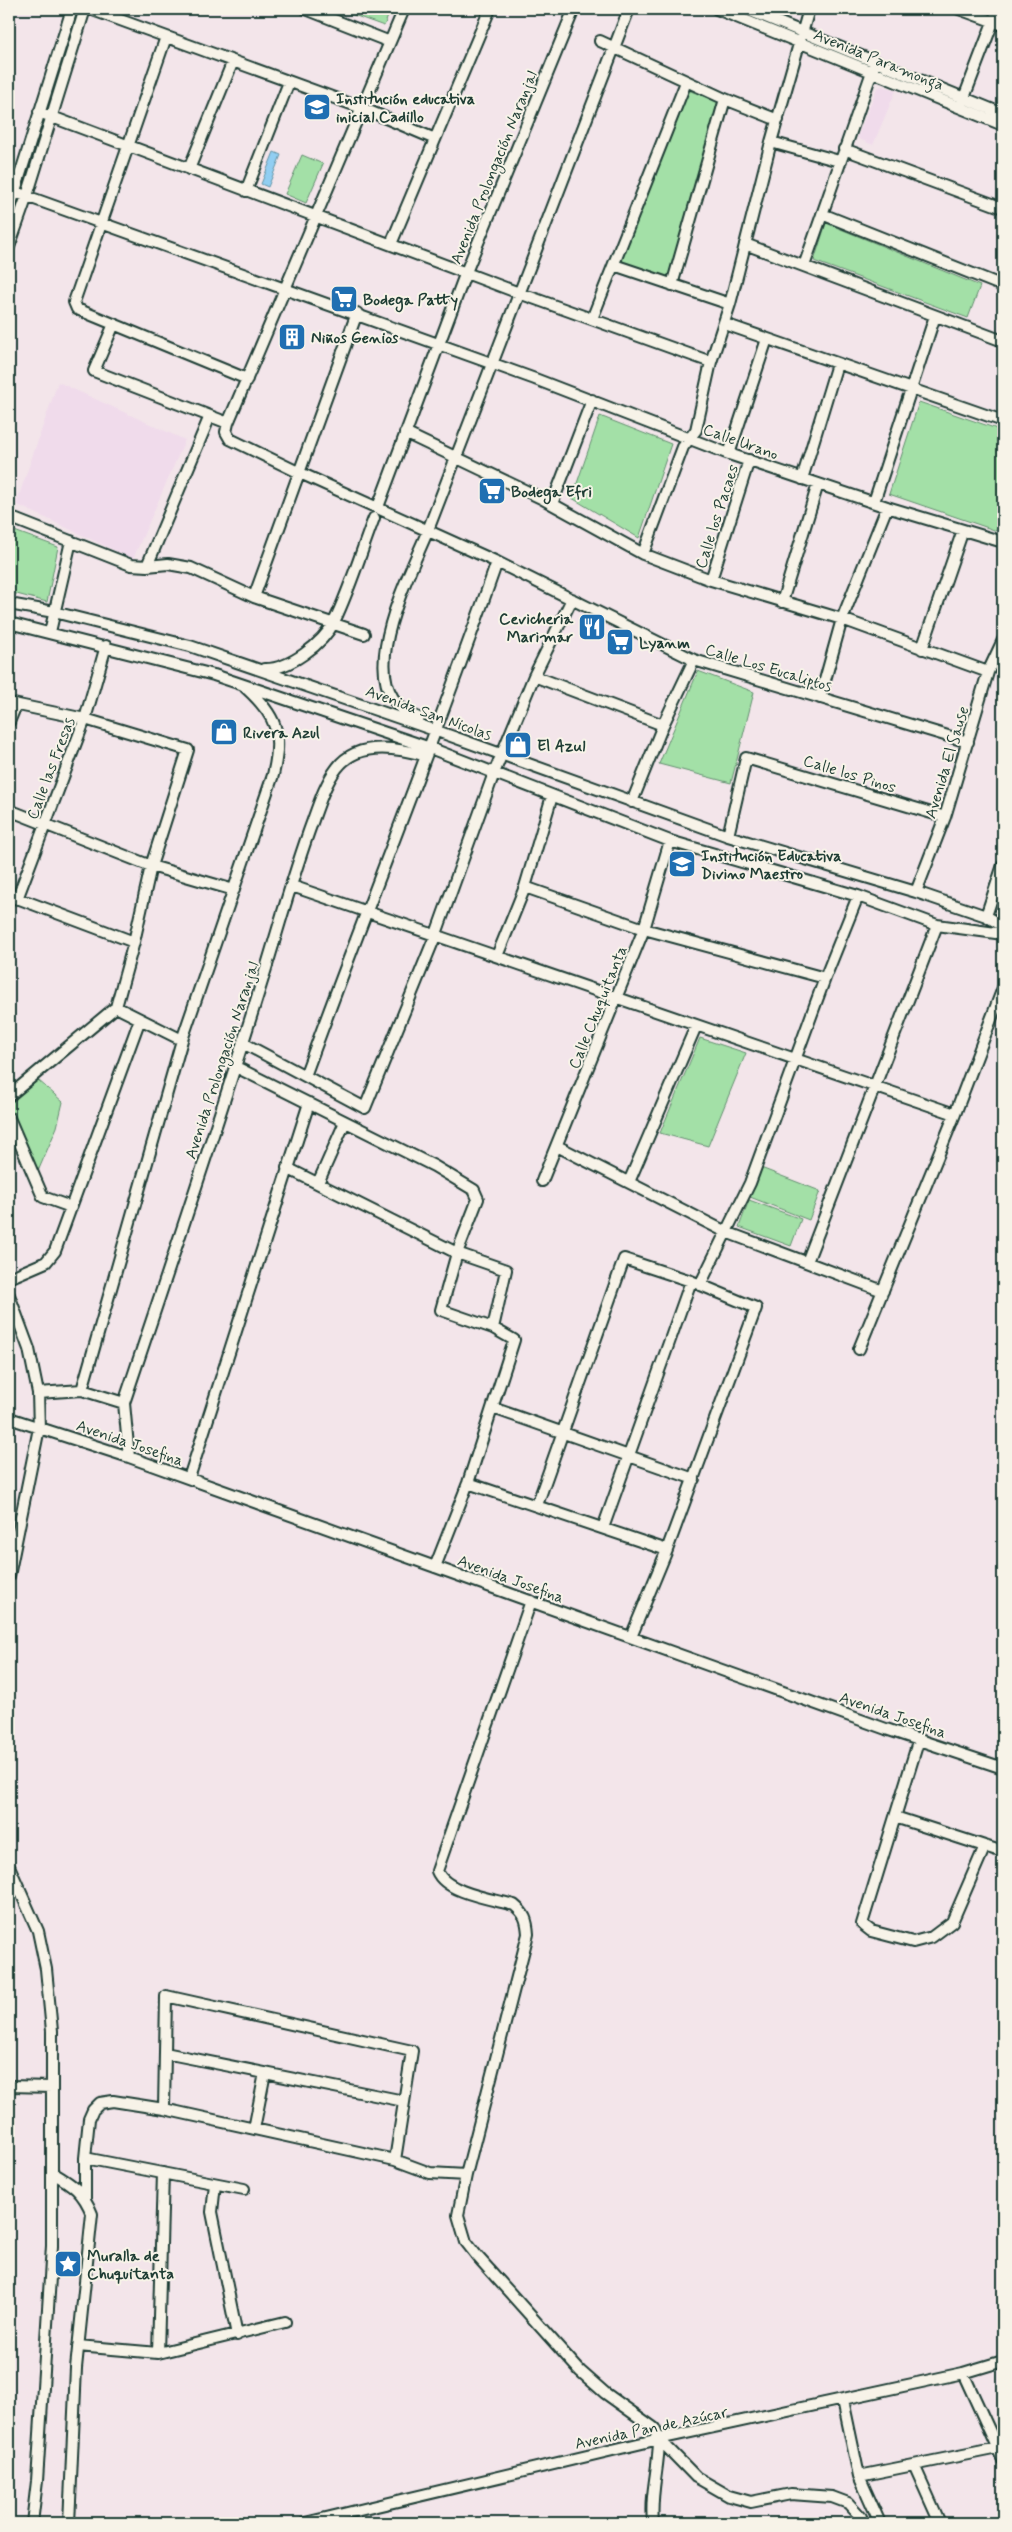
<svg xmlns="http://www.w3.org/2000/svg" width="1012" height="2532" font-family="Mynerve,sans-serif">
<style>
.built{fill:#f0dbeb}
.green{fill:#a3e0a7;stroke:#618e6e}
.water{fill:#91cef2;stroke:#6394a6}
.lines{fill:none;stroke-linecap:round;stroke-linejoin:round}
.minor-casing{stroke:#1f3d34;stroke-width:14}
.minor{stroke:#f7f3e8;stroke-width:10}
.labels{text-anchor:middle;stroke-width:4;stroke-linejoin:round;paint-order:stroke}
.street-label{font-size:16px;fill:#1f3d34;stroke:#f7f3e8}
.poi-label{font-size:16px;font-weight:bold;fill:#1f3d34;stroke:#f7f3e8;text-anchor:start}
</style>
<rect width="100%" height="100%" fill="#f3e5ea"/>
<filter id="ink" filterUnits="userSpaceOnUse"><feTurbulence type="fractalNoise" baseFrequency=".02" numOctaves="2"/><feDisplacementMap in="SourceGraphic" scale="10" xChannelSelector="R" yChannelSelector="G"/><feConvolveMatrix kernelMatrix="1 2 1 2 8 2 1 2 1" color-interpolation-filters="sRGB"/></filter>
<g filter="url(#ink)">
<path class="built" d="M882,86l14,4 -23,55 -16,-7 20,-50z
M58,382l127,58 -52,119 -117,-55z"/>
<path class="green" d="M337,9h54l-7,17z
M688,90l31,12 -50,176 -49,-15z
M302,155l21,9 -17,39 -21,-9z
M826,223l154,63 -12,32 -154,-57z
M919,402l84,29v102l-114,-39z
M600,416l71,28 -32,94 -67,-40z
M9,529l49,18 -11,55 -38,-10z
M698,671l56,21 -23,91 -72,-19z
M700,1038l46,15 -38,93 -48,-13z
M38,1080l25,22 -6,25 -21,49 -27,-66v-8z
M761,1168l59,23 -11,29 -59,-23z
M749,1200l52,19 -10,27 -52,-19z"/>
<path class="water" d="M274,152l7,3 -13,32 -7,-3z"/>
<g class="lines">
<g class="minor-casing">
<path id="minor" d="M90,9l272,99 73,31
M306,9l84,33
M404,9l-176,414 -2,9 4,7 68,33 199,90 197,98 274,82
M717,9l286,116
M746,9l257,105
M959,9l44,16
M166,37l-92,265 3,7 170,70
M600,41l125,58 53,21
M962,103l36,-94
M39,112l480,181 192,69
M771,142l68,19
M844,149l159,59
M189,169l44,-108
M9,174l10,5
M246,191l43,-109
M15,192l520,187 194,75 158,53 116,35
M9,210l63,-201
M822,214l181,72
M391,244l99,-235
M745,244l258,97
M9,247l18,-51 58,-187
M614,265l116,39
M804,266l70,-200
M672,285l53,-186
M592,319l94,-237
M114,324l-20,47 134,52
M725,324l278,97
M405,433l138,66 100,55 68,26 131,39 146,53
M729,454l38,-115
M802,479l35,-115
M874,502l61,-186
M552,504l40,-104
M378,507l88,-235 108,-263
M9,517l122,48 16,1 21,-2 23,4 63,29 110,37
M643,554l40,-107 13,-17 15,-68 19,-58 41,-162 38,-133
M147,566l63,-150
M711,580l38,-120
M254,597l103,-284
M782,602l36,-118
M9,604l45,8 136,34 247,85 291,105 188,56 70,24 17,10
M9,623l205,52 216,73 240,93 188,55 79,29 66,9
M50,632l21,-91
M922,649l41,-119
M264,669c24,1 59,-25 70,-47 16,-33 27,-70 40,-104
M534,676l129,49
M820,698l22,-79 45,-112
M9,703l76,16 103,31 -37,116 -17,76 -18,65 66,33
M419,718c-74,-26 -9,-143 9,-188l201,-521
M9,722l7,-17
M632,802l31,-77 31,-65
M9,810l142,56 83,24
M728,836l18,-78 199,59
M292,886l663,228
M525,887l119,42 181,49
M916,892l29,-75 43,-145 15,-32
M9,895l125,47
M17,899l68,-180 21,-73
M986,916l17,-51
M497,956l28,-69 27,-91
M243,1043l122,65 71,-174 58,-161 40,-97 38,-77
M236,1067l198,99 40,24 4,9 -21,54 49,17 -13,58
M305,1076c63,-172 132,-342 192,-514
M9,1096l107,-89
M9,1118l34,79 28,10
M557,1146l169,86 157,59
M287,1168l170,85 -16,57 52,18 21,12 -46,143 -33,84
M542,1181l102,-252 26,-88
M629,1182l67,-156
M318,1183l27,-61
M807,1262l130,-337
M9,1278l37,-16 9,-11 85,-232
M700,1285l50,-102 75,-205 33,-82
M9,1295l20,54 9,44 1,35 -30,148
M859,1349l96,-235 48,-126
M82,1390l100,-350 91,-265c10,-42 4,-59 -28,-88
M38,1393l44,-3 42,13
M493,1408l201,71
M9,1418l120,39 757,272 117,39
M129,1457l-5,-54c48,-143 96,-285 140,-428 16,-52 30,-104 49,-155 6,-17 13,-38 24,-52 21,-28 62,-20 89,-12
M189,1478l120,-375
M468,1483l199,67
M537,1505l87,-246 67,22 65,27 -89,242 -36,87
M603,1528l88,-247
M531,1601l-94,270c9,22 55,28 77,34 11,9 13,15 14,29l-62,241 -8,40 8,27 11,14 103,115 25,22 49,35 5,11 37,38 33,19 22,6 40,-8 41,3 16,6 13,14 2,6
M919,1739l-57,185 9,7 42,11 19,-5 20,-15 33,-76
M895,1817l108,35
M9,1866l29,65 8,38 6,62v215l-15,235 -5,42
M165,2053l239,48
M9,2086l43,1
M164,2109l2,-113 246,55 -17,109
M254,2129l11,-56
M85,2158l159,31
M53,2173c20,12 30,18 39,41l-16,154 -7,155
M215,2184l-3,28 25,123
M85,2198v-40l4,-39 4,-9 7,-7 13,-2 51,8 231,51 35,13 36,2
M78,2346l80,7 127,-31
M158,2353l5,-180
M963,2373l40,87
M843,2400l16,76 21,47
M914,2465l26,58
M859,2476l139,-28
M305,2523l354,-84 304,-66 40,-12
M653,2523c-3,-31 6,-54 6,-84"/>
</g>
<use href="#minor" class="minor"/>
</g>
</g>
<defs>
<g id="school-square" transform="scale(1.4375)"><rect x="-9" y="-9" width="18" height="18" rx="4" fill="#1f6fb2" stroke="#f7f3e8"/><path d="M0-5L7-2L0 1L-7-2ZM-4 1L0 2.5L4 1V4Q0 6-4 4Z" fill="#fff"/></g>
<g id="supermarket-square" transform="scale(1.4375)"><rect x="-9" y="-9" width="18" height="18" rx="4" fill="#1f6fb2" stroke="#f7f3e8"/><path d="M-6-5.5h2.5l.6 2H6L4.5 2H-2.5L-4.4-4H-6ZM-1.5 3.2a1.3 1.3 0 1 0 .1 0ZM3 3.2a1.3 1.3 0 1 0 .1 0Z" fill="#fff"/></g>
<g id="building-square" transform="scale(1.4375)"><rect x="-9" y="-9" width="18" height="18" rx="4" fill="#1f6fb2" stroke="#f7f3e8"/><path d="M-4-6H4V6H1V3H-1V6H-4ZM-2.5-4.3h1.7v1.8h-1.7ZM.8-4.3h1.7v1.8H.8ZM-2.5-1h1.7V.8h-1.7ZM.8-1h1.7V.8H.8Z" fill="#fff"/></g>
<g id="restaurant-square" transform="scale(1.4375)"><rect x="-9" y="-9" width="18" height="18" rx="4" fill="#1f6fb2" stroke="#f7f3e8"/><path d="M-5-6h1v4h1v-4h1v4h1v-4h1v5L-1.5 .5V6h-2V.5L-5-1ZM5-6V6H3V1.5H1.5Q1.5-4 5-6Z" fill="#fff"/></g>
<g id="shop-square" transform="scale(1.4375)"><rect x="-9" y="-9" width="18" height="18" rx="4" fill="#1f6fb2" stroke="#f7f3e8"/><path d="M-5-2.5h2.3a2.7 3.5 0 0 1 5.4 0H5L5.5 6h-11ZM-1.5-2.5h3a1.5 2.3 0 0 0-3 0Z" fill="#fff"/></g>
<g id="sight-square" transform="scale(1.4375)"><rect x="-9" y="-9" width="18" height="18" rx="4" fill="#1f6fb2" stroke="#f7f3e8"/><path d="M0-6L1.8-2.2L6-1.7L2.9 1.2L3.7 5.4L0 3.3L-3.7 5.4L-2.9 1.2L-6-1.7L-1.8-2.2Z" fill="#fff"/></g>
</defs>
<g fill-rule="evenodd">
<use href="#school-square" x="317" y="107"/>
<use href="#supermarket-square" x="344" y="299"/>
<use href="#building-square" x="292" y="337"/>
<use href="#supermarket-square" x="492" y="491"/>
<use href="#restaurant-square" x="592" y="627"/>
<use href="#supermarket-square" x="620" y="642"/>
<use href="#shop-square" x="224" y="732"/>
<use href="#shop-square" x="518" y="745"/>
<use href="#school-square" x="682" y="864"/>
<use href="#sight-square" x="68" y="2264"/>
</g>
<g class="labels">
<g class="street-label">
<text transform="translate(879 59) rotate(22)" y="6">Avenida Paramonga</text>
<text transform="translate(493 167) rotate(-68)" y="6">Avenida Prolongación Naranjal</text>
<text transform="translate(741 441) rotate(20)" y="6">Calle Urano</text>
<text transform="translate(716 516) rotate(-72)" y="6">Calle los Pacaes</text>
<text transform="translate(769 667) rotate(17)" y="6">Calle Los Eucaliptos</text>
<text transform="translate(429 712) rotate(20)" y="6">Avenida San Nicolas</text>
<text transform="translate(946 762) rotate(-73)" y="6">Avenida El Sause</text>
<text transform="translate(50 768) rotate(-69)" y="6">Calle las Fresas</text>
<text transform="translate(850 773) rotate(17)" y="6">Calle los Pinos</text>
<text transform="translate(597 1007) rotate(-68)" y="6">Calle Chuquitanta</text>
<text transform="translate(221 1060) rotate(-72)" y="6">Avenida Prolongación Naranjal</text>
<text transform="translate(130 1442) rotate(19)" y="6">Avenida Josefina</text>
<text transform="translate(511 1578) rotate(20)" y="6">Avenida Josefina</text>
<text transform="translate(893 1714) rotate(19)" y="6">Avenida Josefina</text>
<text transform="translate(651 2427) rotate(-12)" y="6">Avenida Pan de Azúcar</text>
</g>
<g class="poi-label">
<text x="336" y="104">Institución educativa<tspan x="336" dy="18">inicial Cadillo</tspan></text>
<text x="363" y="305">Bodega Patty</text>
<text x="311" y="343">Niños Genios</text>
<text x="511" y="497">Bodega Efri</text>
<text x="573" y="624" text-anchor="end">Cevicheria<tspan x="573" dy="18">Marimar</tspan></text>
<text x="639" y="648">Lyanm</text>
<text x="243" y="738">Rivera Azul</text>
<text x="537" y="751">El Azul</text>
<text x="701" y="861">Institución Educativa<tspan x="701" dy="18">Divino Maestro</tspan></text>
<text x="87" y="2261">Muralla de<tspan x="87" dy="18">Chuquitanta</tspan></text>
</g>
</g>
<rect width="1012" height="2532" fill="none" stroke="#f7f3e8" stroke-width="30"/>
<rect x="15" y="15" width="982" height="2502" fill="none" stroke="#1f3d34" stroke-width="2" filter="url(#ink)"/>
</svg>
